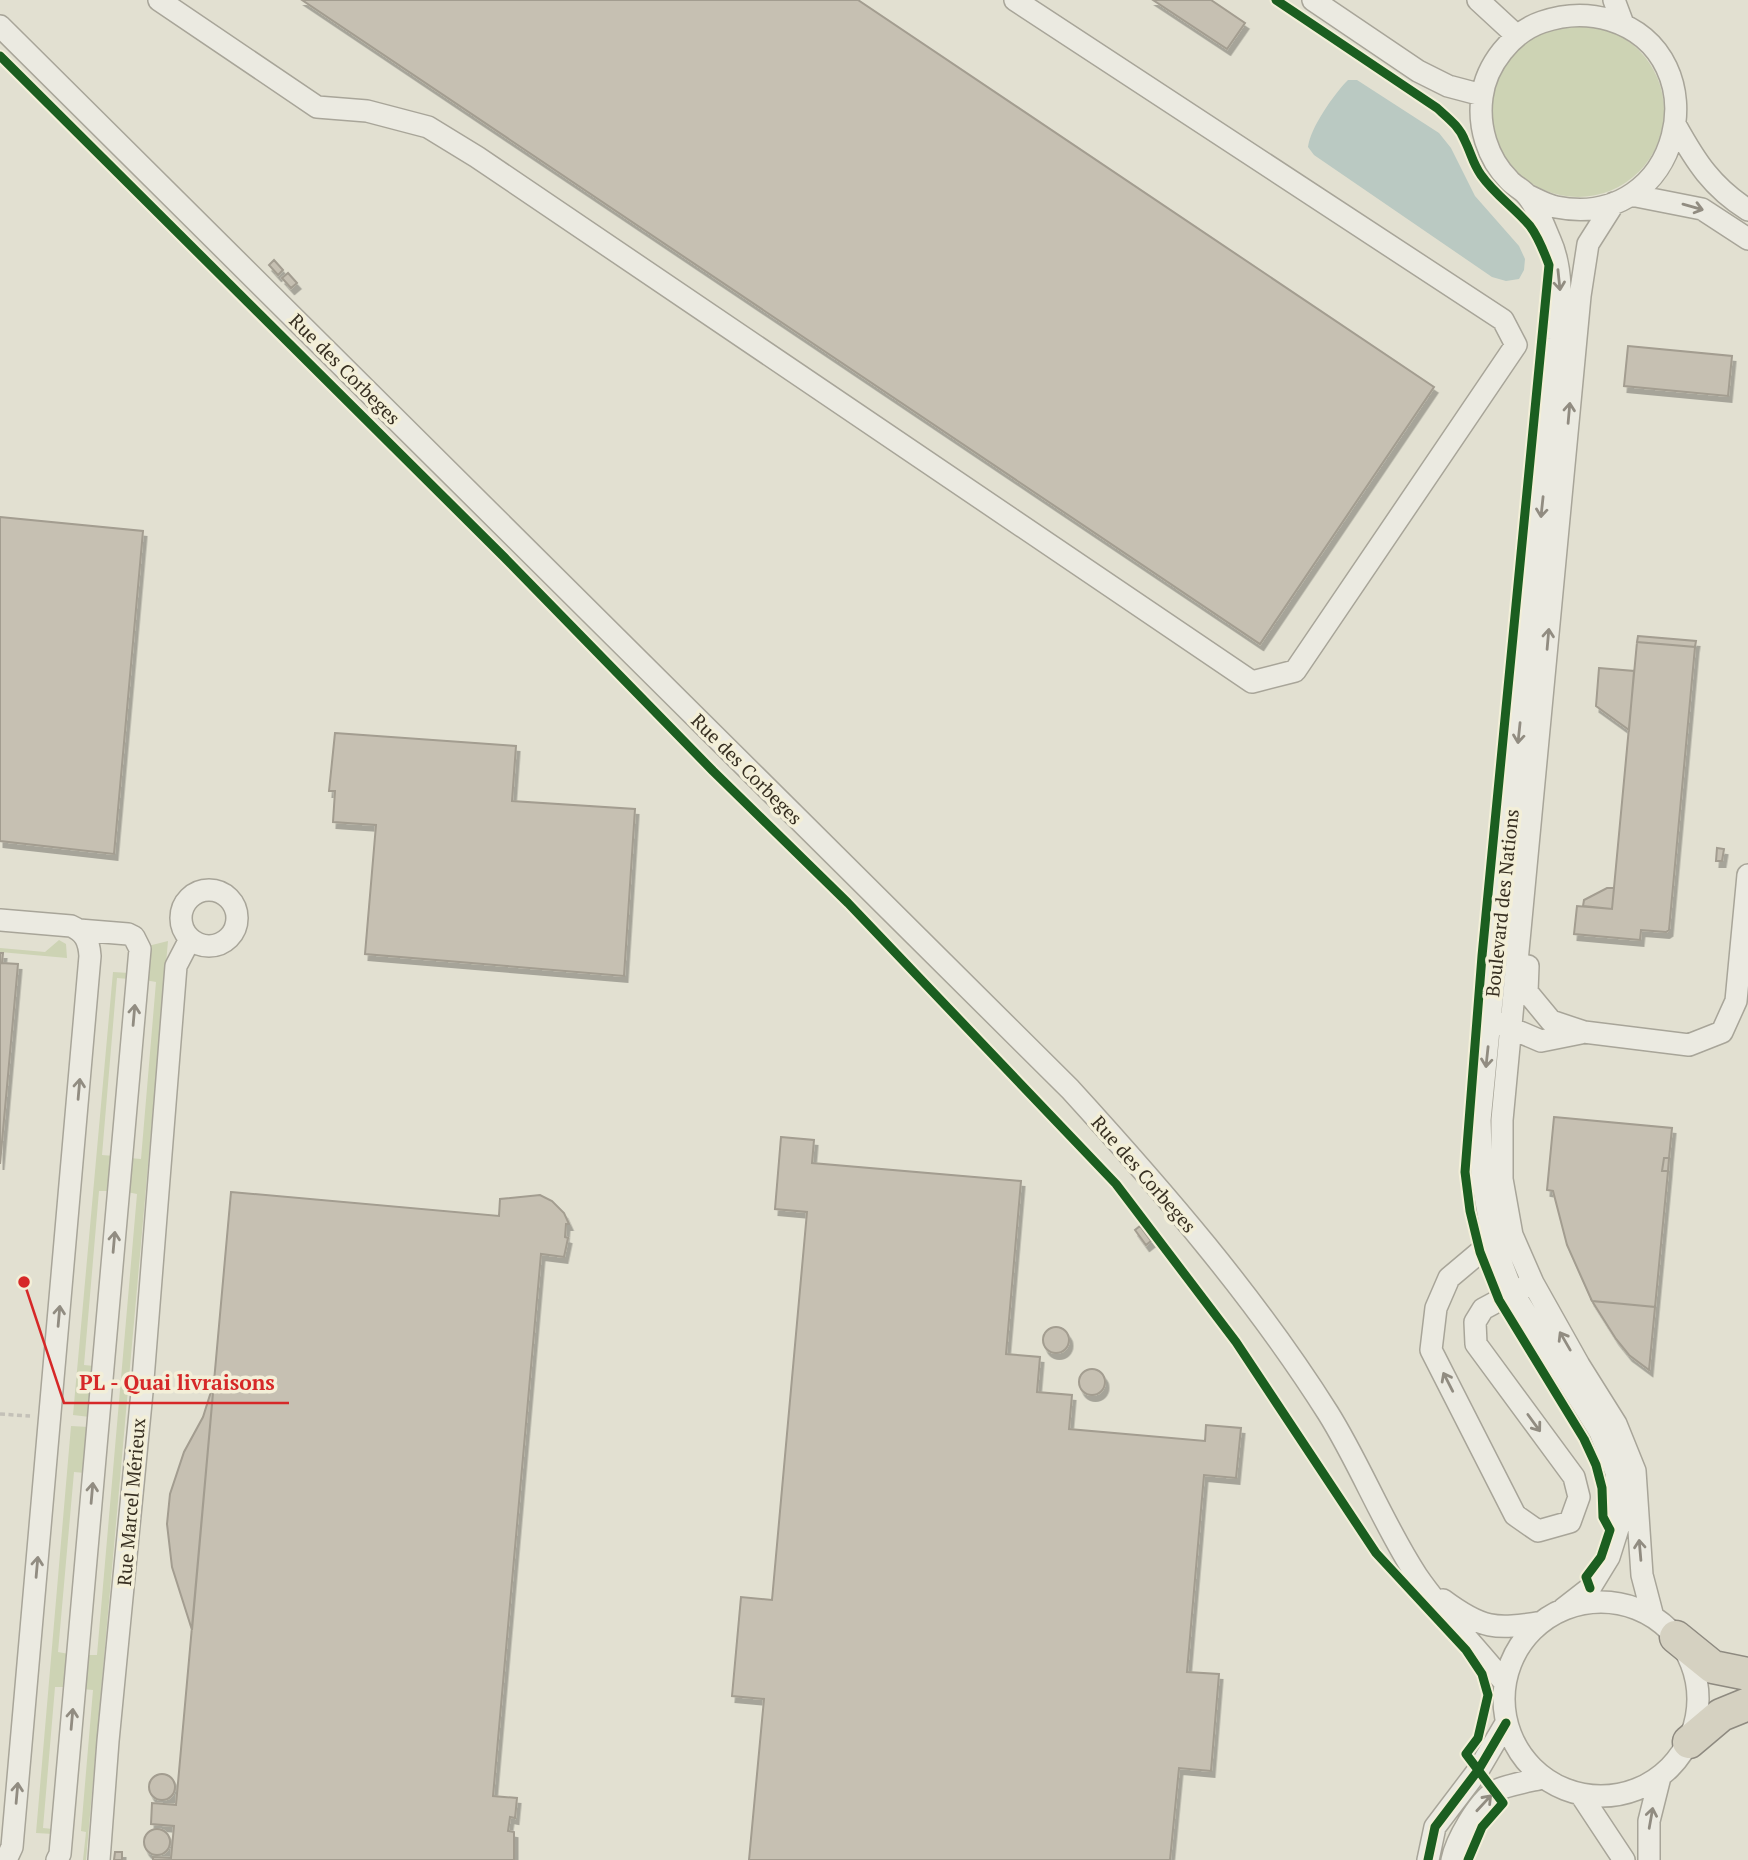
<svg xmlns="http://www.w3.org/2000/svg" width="1748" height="1860" font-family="'PT Serif',serif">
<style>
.green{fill:#cdd3b4}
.water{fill:#bac9c2}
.building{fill:#c6c0b2;stroke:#a39d90;stroke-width:2;filter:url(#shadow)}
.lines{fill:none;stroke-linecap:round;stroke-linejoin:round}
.minor-casing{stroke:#a8a599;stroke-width:24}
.highway-casing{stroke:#8e8a80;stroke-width:35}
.path{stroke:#c4c1b8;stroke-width:3.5;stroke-dasharray:5 3.5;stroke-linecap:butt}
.minor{stroke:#ebeae1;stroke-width:21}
.highway{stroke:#d5d1c1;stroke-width:32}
.cycleway-casing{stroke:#f3efd8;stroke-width:13}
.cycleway{stroke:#1b5e20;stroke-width:9}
.oneway{stroke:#918c81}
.labels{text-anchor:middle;stroke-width:7;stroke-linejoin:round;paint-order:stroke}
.street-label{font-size:19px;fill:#372f21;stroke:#f3efd8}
.leader{fill:none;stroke:#d62828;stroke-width:2.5}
.callout-dot{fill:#d62828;stroke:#f3efd8;stroke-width:2.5}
.callout-label{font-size:21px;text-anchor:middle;font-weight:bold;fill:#d62828;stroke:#f3efd8;stroke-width:7;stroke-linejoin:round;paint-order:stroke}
</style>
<defs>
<filter id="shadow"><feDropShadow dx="3.5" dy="6" stdDeviation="0" flood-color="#0004"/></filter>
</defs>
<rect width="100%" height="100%" fill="#e2e0d1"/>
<path class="green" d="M1492 111a86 86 0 1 1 172 0a86 86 0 1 1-172 0Z
M59,940l7,4 1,14 -67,-6v-4l45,4z
M168,941l-82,919h-3l3,-28 -5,-1 12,-141 -10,-1 3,-34h11l40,-461 -10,-2 3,-34 11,1 15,-177 -11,-2 3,-34z
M113,972l16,1v6l-12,-1 -15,177 12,1 -3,35h-12l-15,174 10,1 -4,51 -17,-2z
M71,1426l18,1 -4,46 -11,-1 -16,180 11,2 -3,33h-11l-12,141 10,1v5l-17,-1z"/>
<path class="water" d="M1348,80h9l82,53 12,15 24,48 44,50 6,13 -1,11 -5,9 -13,2 -14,-4 -178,-122 -6,-8c2,-19 26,-53 40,-67z"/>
<path class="building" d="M302,0h556l576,387 -174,257z
M1153,0h58l34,23 -18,26z
M274,260l9,10 -5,5 -9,-10z
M288,273l9,10 -6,5 -9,-10z
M1628,346l104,10 -4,40 -104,-10z
M0,517l143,14 -29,323 -114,-13z
M1638,636l58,5 -1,6 -58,-5z
M1637,642l58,5 -26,283 -3,2 -25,-2 -1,10 -66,-6 3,-28 35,3z
M1599,668l35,3 -5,59 -33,-24z
M335,733l181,13 -4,55 123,8 -11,167 -259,-22 11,-129 -43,-3 2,-31h-6z
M1717,848l7,1 -2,12h-6z
M1607,888h7l-2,21 -29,-3 1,-6z
M0,953h3l-1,10 16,1 -18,200z
M1554,1117l118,11 -3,30h-5l-2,13h6l-13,136 -63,-6 -25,-56 -14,-54 -6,-1z
M781,1137l33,3 -2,23 209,18 -15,173 34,3 -3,35 35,3 -3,34 136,12 1,-16 35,3 -5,50 -32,-3 -17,197 32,2 -8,97 -32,-3 -9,92h-421l15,-161 -32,-3 9,-99 31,3 35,-388 -32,-3z
M1664,1158h5l-1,13h-6z
M231,1192l268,24 1,-17 40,-4 12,6 12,12 5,11h-3l-1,13 3,1 -4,19 -23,-3 -48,542 24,2 -2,20 -5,-1 -2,14 6,1v28h-361v-3l18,1 3,-32 -23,-2 1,-21 24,2z
M1140,1226l11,15 -5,4 -11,-15z
M1592,1301l63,6 -6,63 -20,-15 -13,-16z
M1043 1340a13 13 0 1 1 26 0a13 13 0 1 1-26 0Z
M1079 1382a13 13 0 1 1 26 0a13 13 0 1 1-26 0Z
M214,1382l-22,248 -20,-63 -5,-43 3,-30 14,-42 19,-35z
M149 1787a13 13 0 1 1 26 0a13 13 0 1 1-26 0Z
M144 1842a13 13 0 1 1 26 0a13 13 0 1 1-26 0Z
M115,1852h7v8h-8z"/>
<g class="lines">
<g class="minor-casing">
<path id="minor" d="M159,0l158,107 50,4 61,16 49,30 775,525 43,-11 221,-326 -13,-25 -488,-320
M1313,0l105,71 30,15 34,9
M1478,0l39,36
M1614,0l9,24
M0,26l1070,1063c93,102 184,207 258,324 32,51 56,113 89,163 26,38 59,71 88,107
M1676,126c20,36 36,61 72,84
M1527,195c9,4 19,10 29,12 126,25 166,-152 54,-187 -23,-7 -45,-6 -68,2 -30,10 -56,43 -60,75 -4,29 5,61 27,83 4,5 11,8 16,13 11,11 19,33 25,47 14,31 10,66 8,99l-78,781 2,59 11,62 19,50 88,141 16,40 4,50 -11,35 -19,31 -27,21
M1631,195l71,14 46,30
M1614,203l-26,41 -8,52 -78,824v59l10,56 21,48 46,82 37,59 19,47 7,104 11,42
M181 918a28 28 0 1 1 56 0a28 28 0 1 1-56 0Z
M0,920l71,6c14,6 18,15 19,30l-78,891 -6,13
M1528,966l-1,26 24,29 33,11 105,13 33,-13 14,-31 12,-126
M1499,1023l42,18 40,-8
M1493,1241l-44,37 -13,30 -5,42 84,165 23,16 32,-9 9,-25 -5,-20 -98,-133 -1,-22 8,-13 41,-22
M1443,1600c39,29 52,30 99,22
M1504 1699a97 97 0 1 1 194 0a97 97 0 1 1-194 0Z
M1581,1795l43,65
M57,1860l3,-6 80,-905 -6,-12 -6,-3 -49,-4
M99,1860l9,-119 34,-349 34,-426 14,-27
M1428,1860l7,-33 44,-58 27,-46
M1452,1860c4,-20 26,-58 43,-69 11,-6 35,-10 48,-13
M1649,1860v-39l11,-44"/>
</g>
<g class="highway-casing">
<path id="highway" d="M1676,1637l37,30 35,7
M1689,1742l32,-27 27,-11"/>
</g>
<path class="path" d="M0,1414l30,2"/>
<use href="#minor" class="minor"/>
<use href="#highway" class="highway"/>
<g class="cycleway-casing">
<path id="cycleway" d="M1276,0l161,108c11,10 23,19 28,33 6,12 8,23 16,34 14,20 34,33 49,51 9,12 14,26 19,39l-67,691 -17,216 5,39 10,41 19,48 85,139 12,26 6,23 1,29 7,13 -9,27 -15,20 4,11
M0,56l504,501 209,214 135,132 268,281 120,158 140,211 90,97 16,24 6,21 -10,43 -12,16 37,49 -21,24 -14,33
M1428,1860l7,-33 44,-58 27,-46"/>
</g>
<use href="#cycleway" class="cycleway"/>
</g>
<defs><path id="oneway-shaft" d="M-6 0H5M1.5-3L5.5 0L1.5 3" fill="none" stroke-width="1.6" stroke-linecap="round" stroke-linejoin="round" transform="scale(1.75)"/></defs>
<g class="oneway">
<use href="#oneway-shaft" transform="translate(1693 207) rotate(16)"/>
<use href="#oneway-shaft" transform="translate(1559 280) rotate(84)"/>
<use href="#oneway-shaft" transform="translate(1569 413) rotate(-85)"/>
<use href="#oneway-shaft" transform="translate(1542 507) rotate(96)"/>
<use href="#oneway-shaft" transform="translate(1548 639) rotate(-85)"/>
<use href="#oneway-shaft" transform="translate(1519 733) rotate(96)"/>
<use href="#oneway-shaft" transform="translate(134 1015) rotate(-85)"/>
<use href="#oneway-shaft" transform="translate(1487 1057) rotate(96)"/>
<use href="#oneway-shaft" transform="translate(79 1089) rotate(-85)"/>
<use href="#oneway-shaft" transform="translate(114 1242) rotate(-85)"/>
<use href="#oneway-shaft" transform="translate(59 1316) rotate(-85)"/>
<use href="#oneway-shaft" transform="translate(1565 1341) rotate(-120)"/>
<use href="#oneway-shaft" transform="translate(1448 1382) rotate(-117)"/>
<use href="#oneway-shaft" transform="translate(1534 1423) rotate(54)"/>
<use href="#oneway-shaft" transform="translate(92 1493) rotate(-85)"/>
<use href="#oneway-shaft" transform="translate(1640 1550) rotate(-95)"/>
<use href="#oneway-shaft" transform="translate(37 1567) rotate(-85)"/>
<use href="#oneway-shaft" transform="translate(72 1719) rotate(-85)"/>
<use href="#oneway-shaft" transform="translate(17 1793) rotate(-85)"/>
<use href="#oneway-shaft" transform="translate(1484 1803) rotate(-47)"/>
<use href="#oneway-shaft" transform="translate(1651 1818) rotate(-80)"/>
</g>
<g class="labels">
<g class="street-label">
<text transform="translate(345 369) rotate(45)" y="7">Rue des Corbeges</text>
<text transform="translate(747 769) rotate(45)" y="7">Rue des Corbeges</text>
<text transform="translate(1502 903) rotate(-84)" y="7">Boulevard des Nations</text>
<text transform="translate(1144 1174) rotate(49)" y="7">Rue des Corbeges</text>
<text transform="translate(131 1502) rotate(-85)" y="7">Rue Marcel Mérieux</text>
</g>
</g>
<path class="leader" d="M24 1282L64 1403H289"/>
<circle class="callout-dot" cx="24" cy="1282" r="7"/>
<g class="callout-label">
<text x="177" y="1390">PL - Quai livraisons</text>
</g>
</svg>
